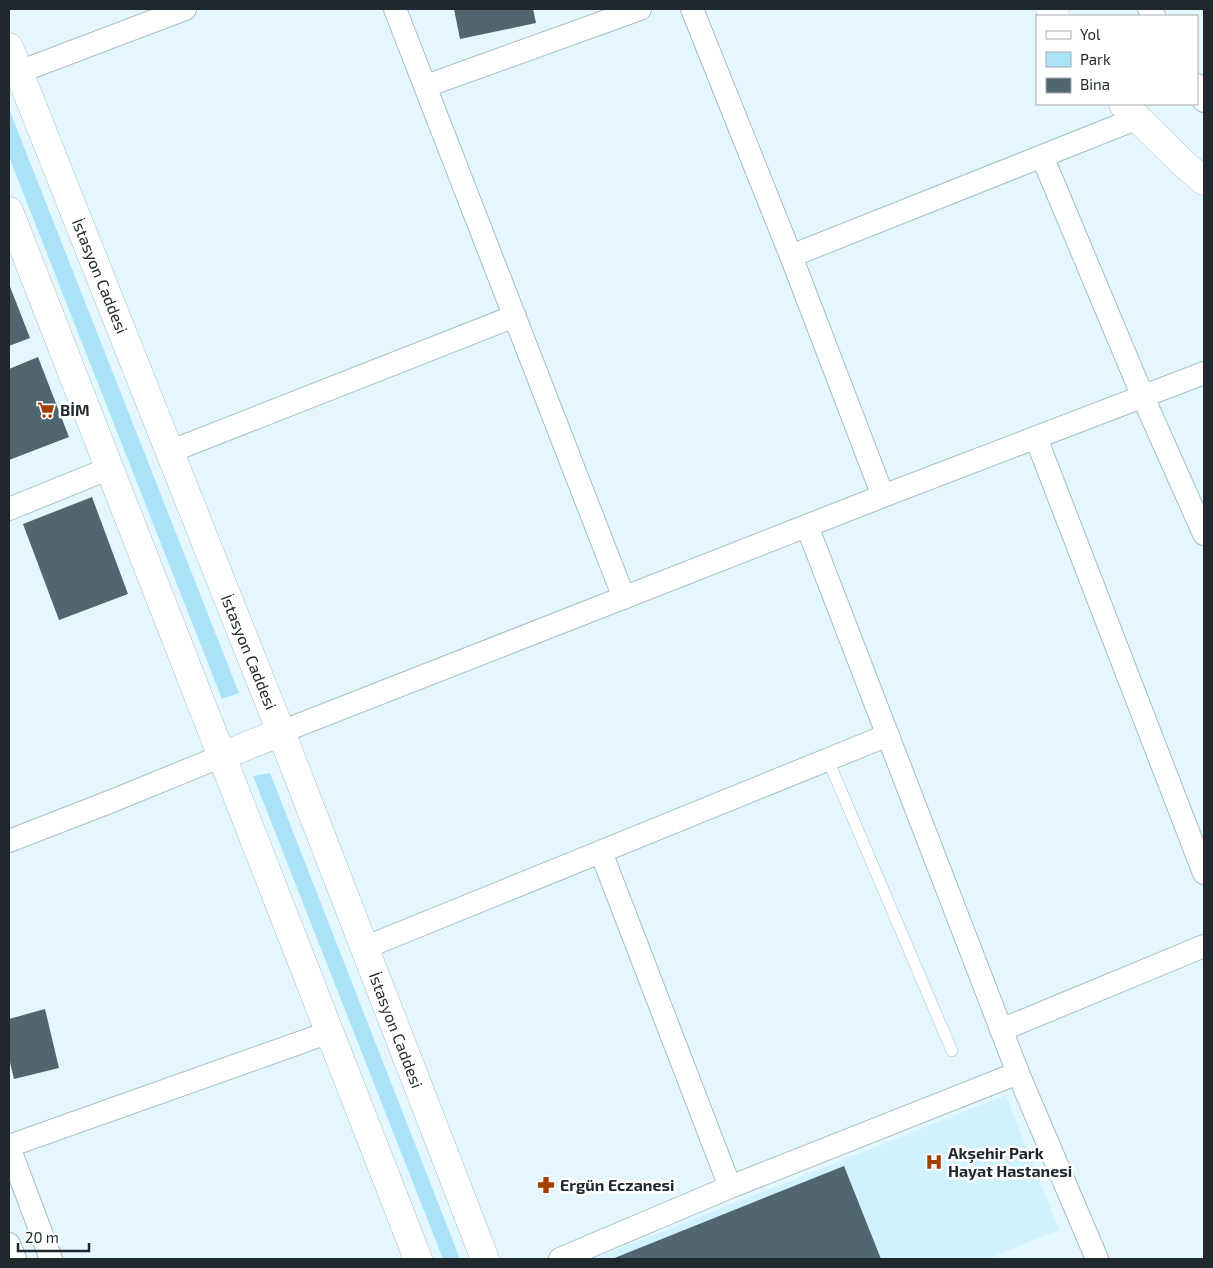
<svg xmlns="http://www.w3.org/2000/svg" width="1213" height="1268" font-family="'Exo 2',sans-serif">
<style>
.built{fill:#d0f1fe}
.green{fill:#aae2f7}
.building{fill:#51666f}
.lines{fill:none;stroke-linecap:round;stroke-linejoin:round}
.lane-casing{stroke:#a6bec7;stroke-width:12}
.street-casing{stroke:#a6bec7;stroke-width:24}
.secondary-casing{stroke:#a6bec7;stroke-width:29}
.lane{stroke:#fff;stroke-width:11}
.street{stroke:#fff;stroke-width:22}
.secondary{stroke:#fff;stroke-width:28}
.labels{text-anchor:middle;stroke-width:5;stroke-linejoin:round;paint-order:stroke}
.street-label{font-size:16px;fill:#1f282c;stroke:#fff}
.poi-label{font-size:16px;font-weight:bold;fill:#1f282c;stroke:#fff;text-anchor:start}
</style>
<rect width="100%" height="100%" fill="#e4f7ff"/>
<path class="built" d="M1006,1095l53,135 -72,29h-394z"/>
<path class="green" d="M9,109l230,584 -17,6 -213,-542z
M270,773l190,486h-17l-190,-483z"/>
<path class="building" d="M454,9h79l3,14 -76,16z
M9,284l21,54 -21,8z
M38,357l31,80 -60,23v-91z
M92,497l36,97 -69,26 -36,-96z
M45,1009l14,59 -45,11 -5,-21v-39z
M844,1166l37,93h-269z"/>
<g class="lines">
<g class="lane-casing">
<path id="lane" d="M828,760l124,291"/>
</g>
<g class="street-casing">
<path id="street" d="M395,9l229,589
M692,9l99,247 92,240
M1149,9l5,7
M19,72l166,-63
M1197,85l7,16
M426,86l214,-77
M1042,156l101,241 61,137
M791,256l347,-138
M1036,438l168,435
M169,452l346,-136
M9,509l101,-41
M807,526l211,547 79,186
M281,732l602,-236 321,-123
M9,841l103,-40 110,-45
M601,852l129,335
M364,948l524,-213
M1001,1030l203,-84
M9,1146l321,-114
M9,1147l42,112
M9,1244l6,15
M560,1259l170,-72 288,-114"/>
</g>
<g class="secondary-casing">
<path id="secondary" d="M1050,9l5,7
M9,47l272,685 204,527
M1123,104l62,61 19,16
M9,211l409,1048
M222,756l59,-24"/>
</g>
<use href="#lane" class="lane"/>
<use href="#street" class="street"/>
<use href="#secondary" class="secondary"/>
</g>
<defs>
<g id="supermarket-bare" transform="scale(1.35)"><path d="M-6-5.5h2.5l.6 2H6L4.5 2H-2.5L-4.4-4H-6ZM-1.5 3.2a1.3 1.3 0 1 0 .1 0ZM3 3.2a1.3 1.3 0 1 0 .1 0Z" fill="#a23f03" stroke="#fff" stroke-width="2.5" paint-order="stroke"/></g>
<g id="hospital-bare" transform="scale(1.35)"><path d="M-5-5h3v3.5h4V-5h3V5h-3V1.5h-4V5h-3Z" fill="#a23f03" stroke="#fff" stroke-width="2.5" paint-order="stroke"/></g>
<g id="pharmacy-bare" transform="scale(1.35)"><path d="M-2-6h4v4h4v4h-4v4h-4v-4h-4v-4h4Z" fill="#a23f03" stroke="#fff" stroke-width="2.5" paint-order="stroke"/></g>
</defs>
<g fill-rule="evenodd">
<use href="#supermarket-bare" x="46" y="410"/>
<use href="#hospital-bare" x="934" y="1162"/>
<use href="#pharmacy-bare" x="546" y="1185"/>
</g>
<g class="labels">
<g class="street-label">
<text transform="translate(100 276) rotate(68)" y="6">İstasyon Caddesi</text>
<text transform="translate(249 652) rotate(68)" y="6">İstasyon Caddesi</text>
<text transform="translate(396 1030) rotate(69)" y="6">İstasyon Caddesi</text>
</g>
<g class="poi-label">
<text x="60" y="416">BİM</text>
<text x="948" y="1159">Akşehir Park<tspan x="948" dy="18">Hayat Hastanesi</tspan></text>
<text x="560" y="1191">Ergün Eczanesi</text>
</g>
</g>
<rect width="1213" height="1268" fill="none" stroke="#1f282c" stroke-width="20"/>
<rect x="1036" y="15" width="162" height="90" fill="#ffffff" stroke="#a5a9ab"/>
<rect x="1046" y="31" width="25" height="8" fill="#ffffff" stroke="#a5a9ab"/>
<text x="1080" y="40" font-size="15" fill="#1f282c">Yol</text>
<rect x="1046" y="52" width="25" height="15" fill="#aae2f7" stroke="#a5a9ab"/>
<text x="1080" y="65" font-size="15" fill="#1f282c">Park</text>
<rect x="1046" y="78" width="25" height="15" fill="#51666f" stroke="#a5a9ab"/>
<text x="1080" y="90" font-size="15" fill="#1f282c">Bina</text>
<path d="M18 1243v8h71v-8" fill="none" stroke="#1f282c" stroke-width="2.5"/>
<text x="25" y="1243" font-size="15" fill="#1f282c" stroke="#ffffff" stroke-width="4" paint-order="stroke">20 m</text>
</svg>
